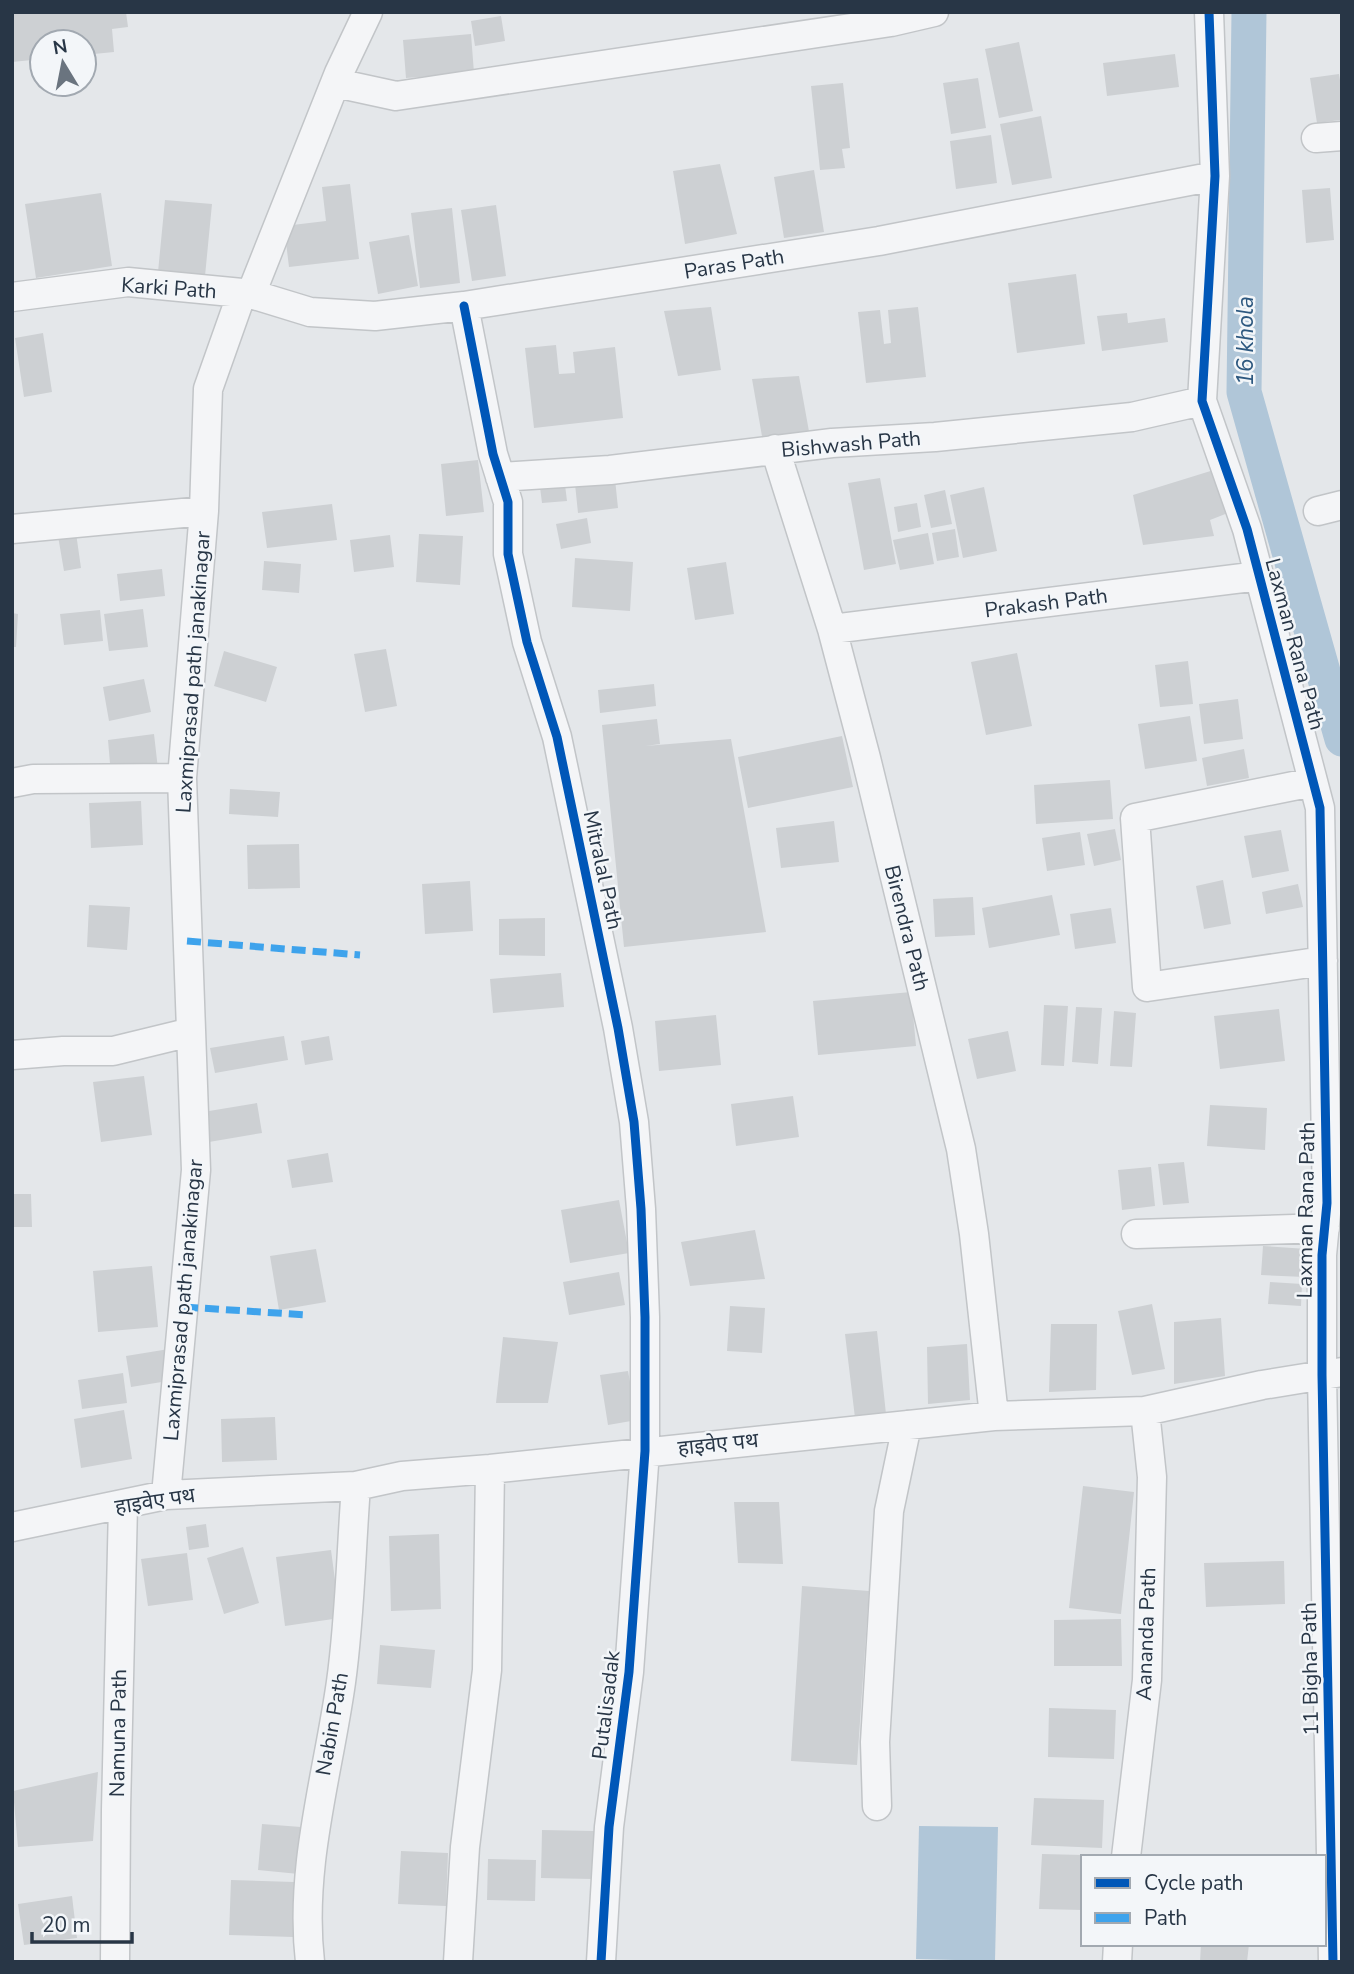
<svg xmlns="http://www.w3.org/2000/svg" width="1354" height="1974" font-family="'Nunito Sans','Noto Sans Devanagari',sans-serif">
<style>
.water{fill:#b0c6d8}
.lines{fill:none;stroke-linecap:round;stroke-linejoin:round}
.canal{stroke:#b0c6d8;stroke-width:35}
.building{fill:#cdd0d3}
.minor-casing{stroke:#c2c5c8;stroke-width:31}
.minor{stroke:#f4f5f7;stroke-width:28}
.quiet{stroke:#3ea3ec;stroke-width:7;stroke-dasharray:14 7;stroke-linecap:butt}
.cycleway-casing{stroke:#f3f6f9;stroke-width:13}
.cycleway{stroke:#0057b8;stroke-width:9}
.labels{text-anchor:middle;stroke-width:5;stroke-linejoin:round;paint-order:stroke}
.street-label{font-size:21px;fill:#283646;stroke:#f3f6f9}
.water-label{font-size:23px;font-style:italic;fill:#2d587f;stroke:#f3f6f9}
</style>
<rect width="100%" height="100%" fill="#e4e7ea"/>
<path class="water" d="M919,1826l79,1 -3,134 -79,-2z"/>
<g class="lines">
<path class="canal" d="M1249,12l-5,380 98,347"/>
</g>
<path class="building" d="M12,12h114l2,15 -16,2 2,23 -30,3v-13h-42v17l-30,3z
M501,16l4,25 -30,5 -4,-25z
M471,34l3,39 -68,5 -3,-38z
M1019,42l14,69 -34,7 -14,-69z
M1175,54l4,33 -72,9 -4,-33z
M1339,74l3,18 -2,28 -23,3 -7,-45z
M978,78l8,50 -35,6 -8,-51z
M843,83l7,65 -8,1 3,19 -25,2 -9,-84z
M1041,116l11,62 -40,7 -12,-61z
M991,135l6,48 -41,6 -6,-48z
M720,164l17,70 -52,10 -12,-73z
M814,170l10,62 -40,6 -10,-61z
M350,184l9,75 -70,8 -5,-41 42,-5 -4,-34z
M1330,188l4,52 -28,3 -4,-53z
M101,193l11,73 -76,12 -11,-74z
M165,200l47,4 -7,72 -47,-4z
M496,205l10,71 -34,5 -11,-71z
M452,208l8,75 -40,5 -9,-75z
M409,235l9,51 -40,8 -9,-52z
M1076,274l9,70 -68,9 -9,-70z
M711,307l10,63 -43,6 -14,-65z
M918,307l8,70 -60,6 -8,-71 22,-2 4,34 7,-1 -3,-33z
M1127,313l1,10 37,-5 3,24 -66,9 -5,-35z
M43,333l9,59 -28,5 -9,-59z
M556,345l3,29 16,-1 -2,-21 42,-5 8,71 -89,10 -9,-80z
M799,376l11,61 -47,5 -11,-63z
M478,460l6,52 -38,4 -5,-52z
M1217,469l16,42 -23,9 4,16 -71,9 -10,-50z
M564,477l3,24 -25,2 -3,-24z
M880,478l16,86 -32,6 -16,-87z
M615,479l3,29 -40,5 -3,-29z
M984,487l13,64 -34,7 -13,-63z
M945,490l7,34 -21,4 -7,-33z
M917,503l4,24 -23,5 -4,-25z
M332,504l5,36 -70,8 -5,-36z
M587,518l4,25 -30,6 -5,-25z
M955,529l4,28 -22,4 -5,-28z
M76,533l5,35 -17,3 -6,-35z
M928,533l6,31 -34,6 -7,-30z
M419,534l44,2 -3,49 -44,-3z
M390,535l4,32 -40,5 -4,-32z
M575,558l58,4 -3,49 -58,-4z
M264,561l37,3 -2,29 -37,-3z
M726,562l8,52 -39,6 -8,-52z
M162,569l3,27 -45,5 -3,-27z
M143,609l5,38 -39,4 -5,-37z
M100,610l3,31 -39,4 -4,-31z
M12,613l6,1 -2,33h-4z
M386,649l11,57 -32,6 -11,-58z
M224,651l53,16 -11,35 -52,-16z
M1017,653l15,73 -46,9 -15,-73z
M1188,661l5,43 -33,3 -5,-42z
M144,679l7,33 -42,9 -6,-34z
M654,684l2,22 -56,7 -2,-23z
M1238,699l5,40 -39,5 -5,-40z
M1190,716l7,45 -52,8 -7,-45z
M657,719l3,25 -15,2 86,-7 35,193 -142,15 -22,-222z
M154,734l4,35 -47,6 -3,-35z
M842,736l11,51 -105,21 -10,-51z
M1244,749l5,29 -42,8 -5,-28z
M1110,780l3,39 -77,5 -2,-39z
M230,789l50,3 -2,25 -49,-3z
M141,801l2,44 -52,3 -2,-45z
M834,821l5,41 -58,6 -5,-40z
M1115,829l6,31 -27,6 -7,-32z
M1281,830l8,41 -37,7 -8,-42z
M1080,832l5,33 -38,6 -5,-33z
M299,844l1,44 -52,1 -1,-44z
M1223,880l8,44 -27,5 -8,-43z
M470,881l3,50 -48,3 -3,-50z
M1298,884l5,23 -37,7 -4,-22z
M1052,895l8,40 -71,13 -7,-40z
M973,897l2,38 -40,2 -2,-38z
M89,905l41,2 -3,43 -40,-3z
M1111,908l5,35 -41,6 -5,-35z
M545,918v38l-46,-1v-36z
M561,973l3,34 -71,6 -3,-34z
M911,992l5,54 -98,9 -5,-54z
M1044,1005l24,1 -4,60 -23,-1z
M1076,1007l26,1 -4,56 -26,-2z
M1279,1009l6,52 -65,8 -6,-53z
M1114,1011l22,2 -4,54 -22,-1z
M716,1015l5,50 -62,6 -4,-50z
M1008,1031l8,40 -39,8 -9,-40z
M284,1036l4,24 -73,13 -5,-25z
M329,1036l4,24 -28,5 -4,-24z
M144,1076l8,59 -51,7 -8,-60z
M793,1096l6,41 -63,9 -5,-42z
M257,1103l5,30 -53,9 -6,-30z
M1210,1105l57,3 -2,42 -58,-4z
M328,1153l5,29 -41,6 -5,-28z
M1184,1162l5,41 -26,2 -5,-41z
M1151,1167l4,39 -33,4 -4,-40z
M12,1194h19l1,33h-20z
M619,1200l10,53 -59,10 -9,-53z
M755,1230l10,49 -75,7 -9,-44z
M1263,1246l44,3 -2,28 -44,-2z
M316,1249l10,53 -47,8 -9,-54z
M152,1266l6,61 -60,5 -5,-61z
M619,1272l6,33 -56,10 -6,-33z
M1270,1282l32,2 -1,22 -33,-2z
M1152,1304l13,65 -33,6 -14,-64z
M730,1306l35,2 -3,45 -35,-2z
M1221,1318l4,58 -51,8v-62z
M1051,1324h46l-1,66 -47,2z
M877,1331l9,83 -31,4 -10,-84z
M503,1337l55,5 -10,61h-52z
M967,1344l3,56 -42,4 -1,-57z
M169,1349l5,31 -43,7 -5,-31z
M628,1371l9,49 -29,5 -8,-50z
M123,1373l4,30 -45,6 -4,-29z
M124,1410l8,49 -51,9 -7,-49z
M275,1417l2,43 -55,2 -1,-43z
M1083,1486l51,6 -13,122 -52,-6z
M734,1502h45l4,62 -45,-1z
M206,1524l3,23 -20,3 -3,-23z
M439,1534l2,75 -50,2 -2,-75z
M243,1547l16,56 -35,11 -17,-56z
M331,1550l9,68 -55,8 -9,-69z
M187,1553l6,47 -45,6 -7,-47z
M1284,1561l1,43 -79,3 -2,-44z
M802,1586l67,5 -12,174 -66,-4z
M1121,1619l1,47h-68v-46z
M380,1645l55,5 -4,38 -54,-4z
M1049,1708l67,2 -2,49 -66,-2z
M98,1772l-5,69 -75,6 -5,-56z
M1034,1798l70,2 -2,48 -71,-3z
M262,1824l52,4 -5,47 -51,-5z
M542,1830l52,1 -1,48 -52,-1z
M401,1851l47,2 -2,53 -48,-2z
M1042,1854l41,1v55l-44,-1z
M488,1859l48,1 -1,41 -48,-1z
M231,1880l63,2 -1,55 -64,-2z
M72,1896l5,42 -53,7 -6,-41z
M1201,1944h48l-2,18h-47z"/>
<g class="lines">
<g class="minor-casing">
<path id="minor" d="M1209,12l6,164 -13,225 45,128 73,279 7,395 -5,52v120l11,587
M336,83l60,13 495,-74 43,-10
M1316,138l26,-2
M251,294l59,18 65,4 89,-10 415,-65 336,-65
M12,297l116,-15 114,11
M464,306l29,148 15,48v52l19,88 30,95 61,291 16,94 7,87 4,108v134l-16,221 -20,155 -8,135
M775,449l57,180 34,129 95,391 13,85 20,182
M500,477l110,-7 222,-27 103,-6 197,-20 70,-16
M1318,511l24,-6
M12,529l192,-18
M832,629l427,-53
M1313,782l-178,36 12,169 176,-26
M12,783l21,-4 149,-1
M12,1055l51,-4h50l78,-19
M1136,1234l189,-6
M166,1495l30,-325 -14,-392 22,-267 4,-122 34,-96 9,1 88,-221 29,-61
M12,1527l154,-32 190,-9 46,-10 88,-7 504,-53 151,-5 117,-26 80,-13
M877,1806l-2,-64 14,-231 18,-86
M1126,1857l21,-177 5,-203 -7,-66
M115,1962l1,-152 7,-305
M310,1962c-11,-95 18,-187 31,-280 9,-64 10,-131 15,-196
M458,1962l7,-115 22,-177 3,-201
M1117,1962l1,-18"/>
</g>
<use href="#minor" class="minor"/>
<path class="quiet" d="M187,941l173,14
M184,1307l124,8"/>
<g class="cycleway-casing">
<path id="cycleway" d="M1209,12l6,164 -13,225 45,128 73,279 7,395 -5,52v120l11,587
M464,306l29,148 15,48v52l19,88 30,95 61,291 16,94 7,87 4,108v134l-16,221 -20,155 -8,135"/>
</g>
<use href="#cycleway" class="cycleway"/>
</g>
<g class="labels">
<g class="street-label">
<text transform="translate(734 264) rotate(-9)" y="7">Paras Path</text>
<text transform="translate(169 288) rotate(4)" y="7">Karki Path</text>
<text transform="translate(851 444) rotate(-5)" y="7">Bishwash Path</text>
<text transform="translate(1046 603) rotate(-7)" y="7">Prakash Path</text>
<text transform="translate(1295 644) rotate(75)" y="7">Laxman Rana Path</text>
<text transform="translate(193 672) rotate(-86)" y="7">Laxmiprasad path janakinagar</text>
<text transform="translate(603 870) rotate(78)" y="7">Mitralal Path</text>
<text transform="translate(907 928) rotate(76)" y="7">Birendra Path</text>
<text transform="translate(1306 1210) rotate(-89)" y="7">Laxman Rana Path</text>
<text transform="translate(183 1300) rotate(-85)" y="7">Laxmiprasad path janakinagar</text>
<text transform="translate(718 1444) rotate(-6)" y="7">हाइवेए पथ</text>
<text transform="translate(155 1501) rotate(-9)" y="7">हाइवेए पथ</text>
<text transform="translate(1146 1634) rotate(-88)" y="7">Aananda Path</text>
<text transform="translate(1310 1669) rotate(-91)" y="7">11 Bigha Path</text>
<text transform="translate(606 1705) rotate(-83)" y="7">Putalisadak</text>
<text transform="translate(332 1724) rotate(-80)" y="7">Nabin Path</text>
<text transform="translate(118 1733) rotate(-89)" y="7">Namuna Path</text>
</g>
<g class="water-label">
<text transform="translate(1245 341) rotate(-90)" y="8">16 khola</text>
</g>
</g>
<rect width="1354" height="1974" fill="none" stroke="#283646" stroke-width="28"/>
<rect x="1081" y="1855" width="245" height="91" fill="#f3f6f9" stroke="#a2a9b1" stroke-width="2"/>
<rect x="1095" y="1878" width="35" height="10" fill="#0057b8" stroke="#a2a9b1" stroke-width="2"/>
<text x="1144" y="1890" font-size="21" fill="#283646">Cycle path</text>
<rect x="1095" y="1913" width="35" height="10" fill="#3ea3ec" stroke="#a2a9b1" stroke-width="2"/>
<text x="1144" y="1925" font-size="21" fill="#283646">Path</text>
<g transform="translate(63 63) rotate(350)"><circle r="33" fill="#f3f6f9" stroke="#a2a9b1" stroke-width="2"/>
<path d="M0-5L12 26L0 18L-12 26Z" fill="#6a747f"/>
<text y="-10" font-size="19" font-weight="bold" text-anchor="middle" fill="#283646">N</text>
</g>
<path d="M32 1932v10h100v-10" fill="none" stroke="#283646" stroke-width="3.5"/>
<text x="42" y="1932" font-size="21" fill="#283646" stroke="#f3f6f9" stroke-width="5" paint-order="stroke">20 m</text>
</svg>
